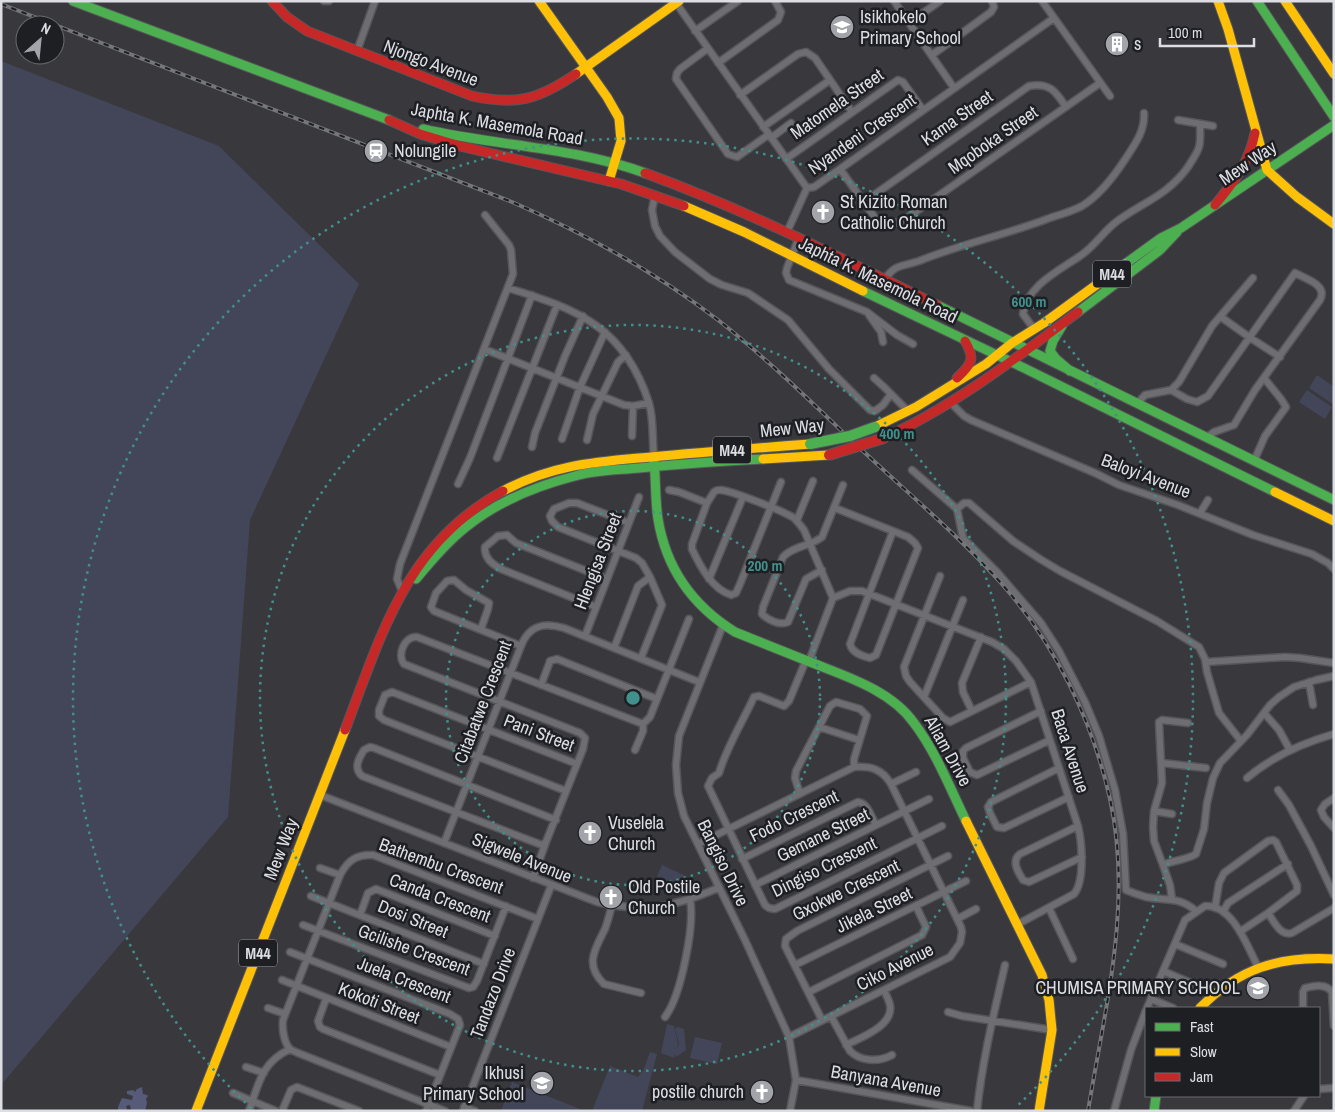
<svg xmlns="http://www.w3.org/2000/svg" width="1335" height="1112" font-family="'Archivo Narrow',sans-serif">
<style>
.green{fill:#434658}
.water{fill:#575b79}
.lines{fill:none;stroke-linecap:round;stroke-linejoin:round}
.street-casing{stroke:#56565a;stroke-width:9}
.fast-casing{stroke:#56565a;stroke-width:11}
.slow-casing{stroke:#56565a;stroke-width:11}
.jam-casing{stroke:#56565a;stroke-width:11}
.street{stroke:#6e6e72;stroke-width:6}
.fast{stroke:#4caf50;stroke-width:9}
.slow{stroke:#ffc107;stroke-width:9}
.jam{stroke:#c62828;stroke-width:9}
.rail-casing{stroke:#757679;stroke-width:4}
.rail{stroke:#1e1f23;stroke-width:2;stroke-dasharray:5.5;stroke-linecap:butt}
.fast-bridge-casing{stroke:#56565a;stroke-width:12;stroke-linecap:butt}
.jam-bridge-casing{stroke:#56565a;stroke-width:12;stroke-linecap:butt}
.fast-bridge{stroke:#4caf50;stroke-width:10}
.jam-bridge{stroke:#c62828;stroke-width:10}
.ring{fill:none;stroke:#42908c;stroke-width:2.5;stroke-dasharray:2.5 5}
.labels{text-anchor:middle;stroke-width:5;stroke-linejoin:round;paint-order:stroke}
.shield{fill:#1e1f23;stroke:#a4a5aa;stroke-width:1}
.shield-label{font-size:16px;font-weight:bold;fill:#dddee4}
.poi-label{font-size:18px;fill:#dddee4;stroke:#1e1f23;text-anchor:start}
.street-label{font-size:18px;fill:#dddee4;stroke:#1e1f23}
.centre{fill:#42908c;stroke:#1e1f23;stroke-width:2.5}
.ring-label{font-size:15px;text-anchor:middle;font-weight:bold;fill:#42908c;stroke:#1e1f23;stroke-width:5;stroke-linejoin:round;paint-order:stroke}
</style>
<rect width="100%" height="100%" fill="#38383d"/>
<path class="green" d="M1,61l218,85 140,138 -109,236 -22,297 -227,268z
M1317,375l17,12v18l-25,-17z
M1307,390l25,17 -7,12 -26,-17z
M662,865l28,13 -6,14 -28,-13z
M667,1024l7,2 4,18 -4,14 -13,-5z
M677,1027l7,2 2,21 -10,7 -1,-4 4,-9 -4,-15z
M695,1037l27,6 -5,21 -27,-6z
M650,1052l7,2 -15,57h-50l18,-45 28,11 5,-6z
M512,1082l68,27 -1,2h-78z"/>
<path class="water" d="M142,1087l1,7 4,1 1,1 -2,3 1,4 -2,8h-14l-1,-6 -4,1 1,3 -1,2h-8v-4l4,-9 10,2 1,-4 -6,-2v-3l6,-1 2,2 2,-3z"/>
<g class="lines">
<g class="street-casing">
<path id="street" d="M324,1h5
M894,1l60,87
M1042,1l68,95
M676,3l131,185
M909,23l31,-22
M695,31l43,-30
M707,49l-27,20 -3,4 -1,6 52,75 9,3 31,-22
M357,51l18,-50
M932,55l59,-43 3,-5 -2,-6
M718,63l60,-43 3,-8 -6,-11
M740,95l58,-41 8,-2 9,6 37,54
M1178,120l35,6
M763,127l67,-47
M771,138l20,-15
M786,159l112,-79 5,2 20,28
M840,169l36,50 14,4 11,-1 199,-139
M807,188l7,-1 26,-18 214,-151
M655,195l-3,15 3,16 5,10 15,16 35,27 12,6 26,8 40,27 41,49 41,41 5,1 8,-6 8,-11
M864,202l165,-116c21,-4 27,6 37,21
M787,232l20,-44
M799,237l-12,31 -1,5 3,7 78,32 30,23 16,9
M884,280c12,-17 18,-13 35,-19 42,-17 86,-26 128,-42 11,-4 24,-7 35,-13 18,-11 33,-31 44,-48 9,-14 19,-27 18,-45
M508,288c70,21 117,40 141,115 5,17 3,36 5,54
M869,315l12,17 2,10
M1221,317l28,20 31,20
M1034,329l-11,-15c3,-28 37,-44 57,-58 14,-9 23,-24 36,-34 27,-20 51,-26 72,-55 4,-7 9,-13 11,-20 2,-7 1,-16 1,-23
M484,349l140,56 9,1 16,-3
M874,378l10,9 24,24
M1171,390l16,9 10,3 11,-6 87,-123c11,6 33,12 25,27l-65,90 -21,35 -20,7 -8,6
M951,403l13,13 7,4 124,53 24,12 59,20 75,30 59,19 16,9 6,6
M1137,404l8,-9 26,-5 8,-8 33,-56 41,-48
M632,436l1,-30
M562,439l18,-52 25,-55
M587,440l6,-26 25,-52 8,-7
M532,447l3,-14 30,-77 18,-40
M497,458l60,-153
M1254,461l11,-25 21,-29 -5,-8 -17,-21
M912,470l45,39 7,-6h5l44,38 27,18 20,12 97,50 42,26 6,12 2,13 12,41 22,28
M781,482l-41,102 -4,9 -5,2c-19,-6 -31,-29 -39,-46v-5l15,-41 7,-11c3,-2 3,-2 7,-2 14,2 62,21 73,28 4,4 7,8 10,12l29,68
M458,484l12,-26 62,-163
M669,490l10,2 28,11
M835,508l73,29 7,6 3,5 -42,107 -6,3c-8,-2 -18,-5 -20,-14l43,-113
M957,509l6,29 34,34 44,51 18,28 26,51 14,34 16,54 8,44 3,56c7,3 13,5 20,7 20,4 33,-1 50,14
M1200,513l8,-13
M797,520l16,-39
M629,523l-52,-20h-8l-15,6 -4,7 2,5 6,6 78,31 6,5 8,14 12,28 -21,53
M822,570l-16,9 -18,43c-8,4 -20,-2 -26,-8l1,-7 20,-50c10,-11 28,-11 39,-20l21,-52
M940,576l-36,91 2,9 4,6 33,36 7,4 81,-40
M709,579l34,-82
M403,593l-6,-14 3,-15 113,-290 -2,-24 -2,-5 -24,-30
M833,598l17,-7h12l130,51 12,7 12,12 15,21 47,144c4,16 7,55 -4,68l-56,30
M596,607l-95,-38c-9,-5 -17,-11 -16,-22l13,-11 9,-1 9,8 91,36
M723,625l-44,111 -3,29 2,28 6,23 61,124 44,97 7,43 -6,31
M481,629l7,-20 1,-6 -23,-13 -12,-10 -7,1 -11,12 -5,14 3,4 87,35
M585,636l54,-139
M614,648l24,-62 12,-9
M806,660l-17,41 -5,5 -25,-10 -5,1c-12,26 -27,49 -35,76l-7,5 -4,8 57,119 4,3 6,1 167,-83
M809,661l24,-63
M1206,662l79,-5 15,1 34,5
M1309,682l4,23
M541,685l8,-21 1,-3 7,-2 100,40
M924,697l39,-97
M972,711l-9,-19 -1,-9 19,-46
M1041,711l-75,37 -3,3v7l7,14 7,3 73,-35
M1265,714l14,16 11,20
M1188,723l-26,-3 -3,2 3,61 -8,28 -1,16 1,14 9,24c10,-5 24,-5 33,-11l8,-25 3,-26 6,-25 7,-15 27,-28 23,-30 9,-8 15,-10 22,-7 18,-4
M819,727l40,13
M635,750l8,-19v-7
M1162,763l44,5
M1059,768l-68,34 -3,5 2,6 7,14 7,1 65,-31
M1247,778c26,-22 55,-35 87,-44
M891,784l25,-12
M1278,790l11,15 22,41 23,49
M566,791l-182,-71 -5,-4v-6l6,-15 7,-3 185,72
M800,794l-5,-16 1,-7 34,-65 6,-4 24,7 7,7 -13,43v8
M320,795l277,107c48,11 77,5 121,-14
M1334,798l-9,6 -4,6 3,7 10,11
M1154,811l18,3
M556,820l-182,-72 -4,-1 -6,3c-5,8 -11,18 -2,26l180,69 4,-3 37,-93 2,-11 -5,-5 -176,-69c-7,-9 0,-28 13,-27l226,87 7,-7 39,-98
M1078,826l-58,28c-9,7 -2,18 3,26l6,2 53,-25
M444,843l77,-197c8,-21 23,-24 43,-18l135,54
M698,844l156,-77c17,-1 28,2 37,17l70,143 1,5 -2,11 -10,14 -161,80
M742,859l116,-57c10,1 13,15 18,23
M1163,865l7,20 2,14
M320,868l20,7
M533,878l13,-36
M755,885l174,-86
M311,896l173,68
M612,905c-2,8 -4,16 -7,24 -10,20 -21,36 -1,55l37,9
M1049,908l24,51
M1215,908l4,-25 5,-10 44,-32 5,-1 3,2 21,43v6l-29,22 -27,18
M1223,912l5,-9 60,-39
M1268,913c7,10 12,23 24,20l42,-25
M360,915l8,-22 8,-4 119,47
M957,919l19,-10
M303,925l166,63 4,-1 4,-6 29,-75
M1175,944l48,20
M290,952l160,62 8,5 2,6 -34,86
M795,965l171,-84
M1163,971l30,13
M282,980l169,67
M809,992l113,-57 4,-8 -10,-21
M326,999l-8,22 2,6 3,2 117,46
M1151,999l22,9
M268,1008l17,6
M1147,1008l38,-88 20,-14c28,-2 43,42 53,61
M1303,1008v-16l2,-4c9,-2 21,-5 27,4l2,34
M948,1012l14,4 90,14
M831,1016l19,35c11,11 29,11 42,4
M665,1017c16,-21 30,-92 25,-118
M822,1020l-37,-74 1,-7 11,-8 151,-75
M846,1045c14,-7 48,-19 44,-40 -1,-5 -4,-10 -6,-15
M246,1067l18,6
M796,1080l175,31
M1319,1089l15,-1
M233,1093l43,18
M464,1107l11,4
M249,1111c10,-28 12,-48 41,-62
M282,1111l9,-21 6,-3 62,24
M445,1111l-147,-58c-2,-1 -6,-2 -8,-4 -6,-6 -8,-20 -7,-29l57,-145c8,-15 17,-21 33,-20l165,64
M463,1111l88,-225
M977,1111c5,-49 17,-98 28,-146
M1114,1111l17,-61 15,-40
M1294,1111l10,-15"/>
</g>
<g class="fast-casing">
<path id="fast" d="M73,1l316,119
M1257,1l77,116
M423,129c74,17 151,18 222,44
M1125,264l36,-26 20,-10 153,-103
M863,291l161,77 251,124
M937,305l397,195
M1078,312l82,-62 17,-18
M1062,326l-9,15 -3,10 6,8 14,12
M654,461c2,19 1,39 4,58 8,49 35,87 77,113 25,10 50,20 75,30 35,14 81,28 104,61 22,29 36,65 52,98
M416,579c15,-18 31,-37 50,-52 31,-25 70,-41 109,-51 20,-6 43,-6 64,-8 41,-4 83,-7 124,-9
M1154,1111l2,-15"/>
</g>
<g class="slow-casing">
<path id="slow" d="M539,1l68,96 12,21 2,23 -12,40
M1218,1l10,28 39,141 30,27 37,27
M1285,1l49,73
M576,74l103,-73
M684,206l60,26 119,59
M875,427l41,-20 70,-43 26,-21 32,-20 81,-59
M763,459l66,-4
M503,491c50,-27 93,-29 148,-34 53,-5 106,-9 159,-13
M1275,492l59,29
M966,821l76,154 7,25 3,30 -13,81
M1200,1008c39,-40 79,-52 134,-49
M196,1111l149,-381"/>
</g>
<g class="jam-casing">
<path id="jam" d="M272,1l15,16 20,14 165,65c45,10 67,3 104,-22
M389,120l31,14 40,12 161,38 63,22
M645,173c101,37 196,85 292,132
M1215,205c19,-23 34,-42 40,-72
M957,378c14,-13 19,-19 8,-37
M884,438c70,-32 132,-80 194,-126
M345,730c37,-97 61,-186 158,-239"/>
</g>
<use href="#street" class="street"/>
<use href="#fast" class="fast"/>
<use href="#slow" class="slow"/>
<use href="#jam" class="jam"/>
<g class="rail-casing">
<path id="rail" d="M1,4l511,198c74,32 142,69 206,118 51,40 98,87 146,132 46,43 95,84 137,131 54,61 91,136 109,216 23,105 -5,208 -22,312"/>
</g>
<use href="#rail" class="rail"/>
<g class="fast-bridge-casing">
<path id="fast-bridge" d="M810,444l40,-8 25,-9"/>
</g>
<g class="jam-bridge-casing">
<path id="jam-bridge" d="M829,455l55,-17"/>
</g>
<use href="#fast-bridge" class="fast-bridge"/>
<use href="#jam-bridge" class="jam-bridge"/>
</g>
<g class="ring">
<circle cx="633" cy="698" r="187"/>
<circle cx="633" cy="698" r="373"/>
<path d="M251 1108A560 560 0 1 1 1015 1108"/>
</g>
<defs>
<g id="school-disc" transform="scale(1.25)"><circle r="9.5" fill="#a3a4aa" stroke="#1e1f23"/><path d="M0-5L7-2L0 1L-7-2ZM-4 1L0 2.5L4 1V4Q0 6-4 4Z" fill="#fff"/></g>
<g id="building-disc" transform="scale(1.25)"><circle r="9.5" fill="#a3a4aa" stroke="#1e1f23"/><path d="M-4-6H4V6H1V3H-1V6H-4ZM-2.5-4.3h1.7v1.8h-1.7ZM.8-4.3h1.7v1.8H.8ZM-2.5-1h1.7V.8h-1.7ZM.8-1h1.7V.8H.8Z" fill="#fff"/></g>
<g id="station-disc" transform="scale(1.25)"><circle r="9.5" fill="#a3a4aa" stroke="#1e1f23"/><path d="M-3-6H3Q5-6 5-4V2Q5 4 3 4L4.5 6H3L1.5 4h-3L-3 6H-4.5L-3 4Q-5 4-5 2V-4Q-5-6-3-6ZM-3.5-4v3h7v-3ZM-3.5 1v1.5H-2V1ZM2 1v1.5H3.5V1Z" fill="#fff"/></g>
<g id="church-disc" transform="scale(1.25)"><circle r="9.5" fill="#a3a4aa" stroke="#1e1f23"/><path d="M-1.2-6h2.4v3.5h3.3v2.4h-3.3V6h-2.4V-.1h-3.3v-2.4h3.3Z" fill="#fff"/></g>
</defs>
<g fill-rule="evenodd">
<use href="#school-disc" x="842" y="27"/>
<use href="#building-disc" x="1117" y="44"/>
<use href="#station-disc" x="376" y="151"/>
<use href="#church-disc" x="823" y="212"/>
<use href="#church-disc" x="590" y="833"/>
<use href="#church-disc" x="611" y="897"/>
<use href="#school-disc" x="1258" y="988"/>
<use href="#school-disc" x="542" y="1083"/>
<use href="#church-disc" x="762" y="1092"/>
</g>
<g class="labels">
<g class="shield">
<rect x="1093" y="260.5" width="38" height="27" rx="4"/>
<rect x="713" y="436.5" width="38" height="27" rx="4"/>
<rect x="239" y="939.5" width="38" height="27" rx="4"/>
</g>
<g class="shield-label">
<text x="1112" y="280">M44</text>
<text x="732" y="456">M44</text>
<text x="258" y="959">M44</text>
</g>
<g class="poi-label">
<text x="860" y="23">Isikhokelo<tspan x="860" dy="21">Primary School</tspan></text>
<text x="1134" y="50">s</text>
<text x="394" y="157">Nolungile</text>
<text x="840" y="208">St Kizito Roman<tspan x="840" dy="21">Catholic Church</tspan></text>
<text x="608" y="829">Vuselela<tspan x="608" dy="21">Church</tspan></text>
<text x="628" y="893">Old Postile<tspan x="628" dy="21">Church</tspan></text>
<text x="1240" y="994" text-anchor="end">CHUMISA PRIMARY SCHOOL</text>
<text x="524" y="1079" text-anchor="end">Ikhusi<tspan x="524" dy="21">Primary School</tspan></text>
<text x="744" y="1098" text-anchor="end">postile church</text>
</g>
<g class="street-label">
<text transform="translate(431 63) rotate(21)" y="6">Njongo Avenue</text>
<text transform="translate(837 104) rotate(-35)" y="6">Matomela Street</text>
<text transform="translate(957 118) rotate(-35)" y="6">Kama Street</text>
<text transform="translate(497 124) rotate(10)" y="6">Japhta K. Masemola Road</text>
<text transform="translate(862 134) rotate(-35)" y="6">Nyandeni Crescent</text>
<text transform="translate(993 140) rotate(-35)" y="6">Mqoboka Street</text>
<text transform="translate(1248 163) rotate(-34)" y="6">Mew Way</text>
<text transform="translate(878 280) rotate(26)" y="6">Japhta K. Masemola Road</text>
<text transform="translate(792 428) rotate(-6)" y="6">Mew Way</text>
<text transform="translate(1146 476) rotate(21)" y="6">Baloyi Avenue</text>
<text transform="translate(598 561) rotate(-69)" y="6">Hlengisa Street</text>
<text transform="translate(483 702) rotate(-69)" y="6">Citabatwe Crescent</text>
<text transform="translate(539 733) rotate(21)" y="6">Pani Street</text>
<text transform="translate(948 751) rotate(61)" y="6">Aliam Drive</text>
<text transform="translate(1070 751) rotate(72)" y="6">Baca Avenue</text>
<text transform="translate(794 816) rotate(-26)" y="6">Fodo Crescent</text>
<text transform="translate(823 835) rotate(-26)" y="6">Gemane Street</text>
<text transform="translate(281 849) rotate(-69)" y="6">Mew Way</text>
<text transform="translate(522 858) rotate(22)" y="6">Sigwele Avenue</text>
<text transform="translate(723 863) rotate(64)" y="6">Bangiso Drive</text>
<text transform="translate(441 866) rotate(20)" y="6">Bathembu Crescent</text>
<text transform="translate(824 867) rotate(-26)" y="6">Dingiso Crescent</text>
<text transform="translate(846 890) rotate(-26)" y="6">Gxokwe Crescent</text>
<text transform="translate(440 898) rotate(21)" y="6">Canda Crescent</text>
<text transform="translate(874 910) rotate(-26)" y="6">Jikela Street</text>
<text transform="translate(413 919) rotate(22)" y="6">Dosi Street</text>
<text transform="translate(414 950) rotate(20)" y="6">Gcilishe Crescent</text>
<text transform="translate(895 967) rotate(-27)" y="6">Ciko Avenue</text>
<text transform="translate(404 980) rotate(21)" y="6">Juela Crescent</text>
<text transform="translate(493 993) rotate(-69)" y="6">Tandazo Drive</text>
<text transform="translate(379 1003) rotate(21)" y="6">Kokoti Street</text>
<text transform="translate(886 1081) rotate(10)" y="6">Banyana Avenue</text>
</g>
</g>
<circle cx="633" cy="698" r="8" class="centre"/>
<g class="ring-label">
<text x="1029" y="307">600 m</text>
<text x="897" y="439">400 m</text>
<text x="765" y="571">200 m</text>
</g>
<rect width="1335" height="1112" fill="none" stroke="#dddee4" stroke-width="5"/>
<rect x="1145" y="1007" width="175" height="90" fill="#1e1f23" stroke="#6a6b70"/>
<rect x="1155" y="1023" width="25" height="8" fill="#4caf50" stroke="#6a6b70"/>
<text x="1190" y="1032" font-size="15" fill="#dddee4">Fast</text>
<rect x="1155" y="1048" width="25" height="8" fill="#ffc107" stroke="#6a6b70"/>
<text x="1190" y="1057" font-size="15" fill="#dddee4">Slow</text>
<rect x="1155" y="1073" width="25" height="8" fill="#c62828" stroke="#6a6b70"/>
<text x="1190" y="1082" font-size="15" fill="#dddee4">Jam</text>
<g transform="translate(40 40) rotate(27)"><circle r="24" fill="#1e1f23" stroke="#6a6b70"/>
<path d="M0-4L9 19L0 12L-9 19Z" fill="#a3a4aa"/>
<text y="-8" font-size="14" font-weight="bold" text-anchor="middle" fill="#dddee4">N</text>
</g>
<path d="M1160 38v8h94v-8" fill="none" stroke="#dddee4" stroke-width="2.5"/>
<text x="1168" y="38" font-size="15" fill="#dddee4" stroke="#1e1f23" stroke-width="4" paint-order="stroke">100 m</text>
</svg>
